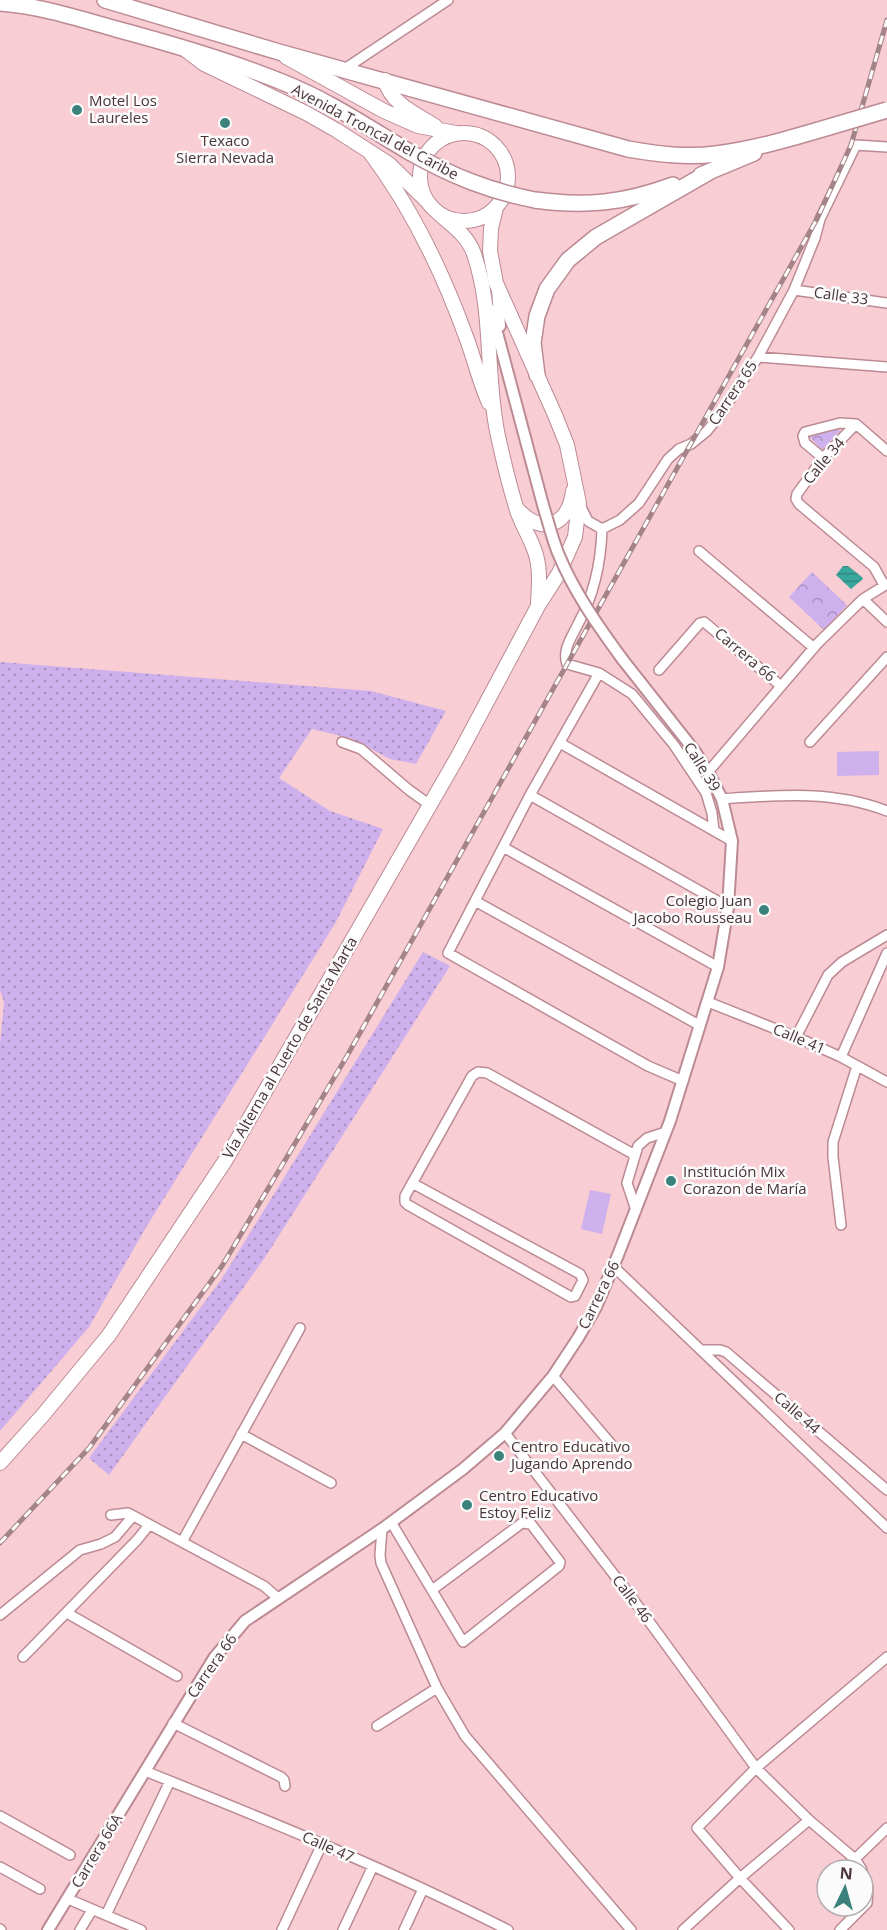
<svg xmlns="http://www.w3.org/2000/svg" width="887" height="1930" font-family="'Open Sans',sans-serif">
<style>
.grass{fill:url(#grass-dots)}
.park{fill:url(#park-crowns)}
.pitch{fill:#ceb0ec}
.water{fill:url(#water-rules)}
.lines{fill:none;stroke-linecap:round;stroke-linejoin:round}
.minor-casing{stroke:#bc8a93;stroke-width:12}
.tertiary-casing{stroke:#bc8a93;stroke-width:14}
.primary-casing{stroke:#bc8a93;stroke-width:16}
.trunk-casing{stroke:#bc8a93;stroke-width:18}
.minor{stroke:#fff;stroke-width:9}
.tertiary{stroke:#fff;stroke-width:10}
.primary{stroke:#fff;stroke-width:14}
.trunk{stroke:#fff;stroke-width:15}
.rail-casing{stroke:#a48489;stroke-width:5}
.rail{stroke:#fbfbfb;stroke-width:3;stroke-dasharray:9;stroke-linecap:butt}
.tertiary-bridge-casing{stroke:#bc8a93;stroke-width:14;stroke-linecap:butt}
.trunk-bridge-casing{stroke:#bc8a93;stroke-width:18;stroke-linecap:butt}
.tertiary-bridge{stroke:#fff;stroke-width:10}
.trunk-bridge{stroke:#fff;stroke-width:15}
.poi-dot{fill:#3b827c;stroke:#fbfbfb;stroke-width:2}
.labels{text-anchor:middle;stroke-width:5;stroke-linejoin:round;paint-order:stroke}
.poi-label{font-size:15px;fill:#4a3539;stroke:#fbfbfb;text-anchor:start}
.street-label{font-size:15px;fill:#4a3539;stroke:#fbfbfb}
</style>
<defs>
<pattern id="grass-dots" width="8" height="8" patternUnits="userSpaceOnUse" patternTransform="scale(1.5)"><rect width="8" height="8" fill="#ceb0ec"/><path d="M2 2h.1M6 6h.1" fill="none" stroke="#a990c0" stroke-width="1.8" stroke-linecap="round"/></pattern>
<pattern id="park-crowns" width="20" height="18" patternUnits="userSpaceOnUse" patternTransform="scale(1.5)"><rect width="20" height="18" fill="#ceb0ec"/><path d="M2 6a3 3 0 1 1 6 0M12 15a3 3 0 1 1 6 0" fill="none" stroke="#a990c0"/></pattern>
<pattern id="water-rules" width="6" height="5" patternUnits="userSpaceOnUse" patternTransform="scale(1.5)"><rect width="6" height="5" fill="#38a69c"/><path d="M0 2.5h6" fill="none" stroke="#318880"/></pattern>
</defs>
<rect width="100%" height="100%" fill="#f8cdd4"/>
<path class="grass" d="M0,662l371,29 75,20 -30,53 -26,-5 -40,-21 -38,-9 -33,49 51,33 53,18 -47,93 -191,307 -56,98 -89,104v-387l4,-42 -4,-12z
M423,952l27,14 -184,290 -157,219 -20,-17 132,-178z"/>
<path class="park" d="M836,428l4,3 -18,19 -14,-15z
M812,572l35,33 -23,25 -35,-33z"/>
<path class="pitch" d="M879,751v24l-42,1v-24z
M590,1190l21,4 -9,40 -21,-5z"/>
<path class="water" d="M843,566h5l14,11 1,2 -12,10 -15,-14z"/>
<g class="lines">
<g class="minor-casing">
<path id="minor" d="M343,70l105,-70
M794,290l93,13
M758,357l129,10
M856,424l-33,34 -26,36 -1,5 3,5 75,63 10,18
M856,424l31,27
M823,458l-18,-15 -2,-7 2,-4 35,-9 16,1
M579,503l9,18 14,8
M699,551l115,97
M863,599l24,23
M659,670l41,-47 4,-1 77,64
M599,673l-69,122 -82,158 200,113 35,15
M342,742l19,7 48,41 21,15
M810,742l77,-85
M560,743l172,98
M708,772l109,-128 46,-45 24,-15
M530,795l198,112
M722,799c55,-4 112,-9 165,12
M714,831l-2,-18 -6,-20 -32,-48 -42,-51 -33,-21 -32,-9c-5,-15 5,-27 11,-40 16,-29 23,-62 24,-95l18,-9 19,-17 29,-44 11,-10 12,-5 16,-13 13,-16 38,-58 36,-67 21,-52 5,-19 36,-74 31,2
M503,847l215,120
M475,901l224,124
M708,1002l88,35 45,20 46,25
M796,1037l32,-62 14,-13 45,-27
M841,1057l46,-104
M412,1183l168,91 3,6 -8,16 -4,1 -163,-92 -3,-3v-6l67,-120 6,-4 9,1 148,82
M636,1210l-9,-27 11,-37 9,-8 19,-6
M841,1225l-8,-68v-15l24,-76
M613,1266l274,262
M702,1350h18l6,2 161,138
M553,1376l58,68
M505,1433l127,165 124,170 53,52 46,39 7,11
M241,1434l90,49
M111,1515l17,-2 136,73 14,12
M391,1522l72,120 96,-76 1,-4 -29,-38 -9,-1 -90,67
M382,1529l-2,26 1,8 56,125 28,48 166,194
M182,1542l118,-214
M67,1613l110,63
M0,1615l80,-65 21,-6 14,-7 18,-21
M23,1657l114,-117 12,-15
M173,1723l108,54 3,3 1,6
M377,1726l60,-38
M145,1771c122,49 245,99 363,159
M0,1816l70,39
M855,1859l32,-31
M0,1867l40,22
M68,1899l73,31
M106,1915l64,-134
M0,1929l1,1
M80,1930l12,-20
M282,1930l40,-86
M343,1930l30,-64
M404,1930l19,-41
M683,1930l57,-52 69,-58
M789,1930l-49,-52 -43,-50 59,-60 131,-111
M840,1930l27,-27 1,-15 -5,-14"/>
</g>
<g class="tertiary-casing">
<path id="tertiary" d="M497,290l3,36
M491,310l52,195
M48,1930l166,-272 31,-37 137,-92 81,-60 42,-36 48,-57 25,-38 18,-31 22,-52 52,-134 48,-154 10,-60 4,-66 -10,-42 -14,-27 -14,-22 -71,-90"/>
</g>
<g class="primary-casing">
<path id="primary" d="M187,51l17,13 102,49 30,17 53,34 37,36
M286,57l98,54 34,15 38,7
M385,80c6,24 31,34 50,46
M420 177a44 44 0 1 1 88 0a44 44 0 1 1-88 0Z
M369,151c40,53 73,120 96,183 9,23 14,47 24,69
M438,213c14,12 30,23 36,41 20,58 11,122 24,182 5,23 11,48 18,71 4,15 13,28 18,42 7,18 5,36 4,54
M519,511c25,25 50,13 54,-20
M0,1463l43,-48 66,-80 116,-174 232,-403 81,-152 21,-33 16,-36 4,-34 -12,-58 -12,-30 -59,-132 -6,-32 1,-23 5,-20"/>
</g>
<g class="trunk-casing">
<path id="trunk" d="M105,0l174,52 349,97c29,5 59,9 88,5 39,-5 76,-16 113,-27
M0,3c40,3 78,15 116,26 56,15 112,31 166,53 46,18 87,46 129,71
M701,175l53,-22
M535,200c50,7 90,3 138,-15
M537,375l-4,-32 4,-27 10,-27 21,-29 28,-23 115,-66"/>
</g>
<use href="#minor" class="minor"/>
<use href="#tertiary" class="tertiary"/>
<use href="#primary" class="primary"/>
<use href="#trunk" class="trunk"/>
<g class="rail-casing">
<path id="rail" d="M0,1543l89,-95 133,-182 125,-210 470,-837 34,-74 36,-125"/>
</g>
<use href="#rail" class="rail"/>
<g class="tertiary-bridge-casing">
<path id="tertiary-bridge" d="M543,505c5,16 9,33 15,48 16,39 40,73 65,107"/>
</g>
<g class="trunk-bridge-casing">
<path id="trunk-bridge" d="M829,127l58,-17
M411,153c41,23 78,38 124,47"/>
</g>
<use href="#tertiary-bridge" class="tertiary-bridge"/>
<use href="#trunk-bridge" class="trunk-bridge"/>
</g>
<g class="poi-dot">
<circle cx="77" cy="110" r="6"/>
<circle cx="225" cy="123" r="6"/>
<circle cx="764" cy="910" r="6"/>
<circle cx="671" cy="1181" r="6"/>
<circle cx="499" cy="1456" r="6"/>
<circle cx="467" cy="1505" r="6"/>
</g>
<g class="labels">
<g class="poi-label">
<text x="89" y="106">Motel Los<tspan x="89" dy="17">Laureles</tspan></text>
<text x="225" y="146" text-anchor="middle">Texaco<tspan x="225" dy="17">Sierra Nevada</tspan></text>
<text x="752" y="906" text-anchor="end">Colegio Juan<tspan x="752" dy="17">Jacobo Rousseau</tspan></text>
<text x="683" y="1177">Institución Mix<tspan x="683" dy="17">Corazon de María</tspan></text>
<text x="511" y="1452">Centro Educativo<tspan x="511" dy="17">Jugando Aprendo</tspan></text>
<text x="479" y="1501">Centro Educativo<tspan x="479" dy="17">Estoy Feliz</tspan></text>
</g>
<g class="street-label">
<text transform="translate(375 132) rotate(28)" y="5">Avenida Troncal del Caribe</text>
<text transform="translate(841 296) rotate(8)" y="5">Calle 33</text>
<text transform="translate(733 393) rotate(-56)" y="5">Carrera 65</text>
<text transform="translate(824 461) rotate(-50)" y="5">Calle 34</text>
<text transform="translate(745 655) rotate(40)" y="5">Carrera 66</text>
<text transform="translate(702 767) rotate(58)" y="5">Calle 39</text>
<text transform="translate(799 1039) rotate(23)" y="5">Calle 41</text>
<text transform="translate(290 1048) rotate(-60)" y="5">Vía Alterna al Puerto de Santa Marta</text>
<text transform="translate(599 1295) rotate(-64)" y="5">Carrera 66</text>
<text transform="translate(797 1413) rotate(41)" y="5">Calle 44</text>
<text transform="translate(632 1599) rotate(53)" y="5">Calle 46</text>
<text transform="translate(212 1666) rotate(-55)" y="5">Carrera 66</text>
<text transform="translate(328 1847) rotate(24)" y="5">Calle 47</text>
<text transform="translate(97 1851) rotate(-59)" y="5">Carrera 66A</text>
</g>
</g>
<g transform="translate(845 1888) rotate(5)"><circle r="28" fill="#fbfbfb" stroke="#b4acad" stroke-width="1.5"/>
<path d="M0-4.5L10 22L0 15L-10 22Z" fill="#3b827c"/>
<text y="-9" font-size="16" font-weight="bold" text-anchor="middle" fill="#4a3539">N</text>
</g>
</svg>
